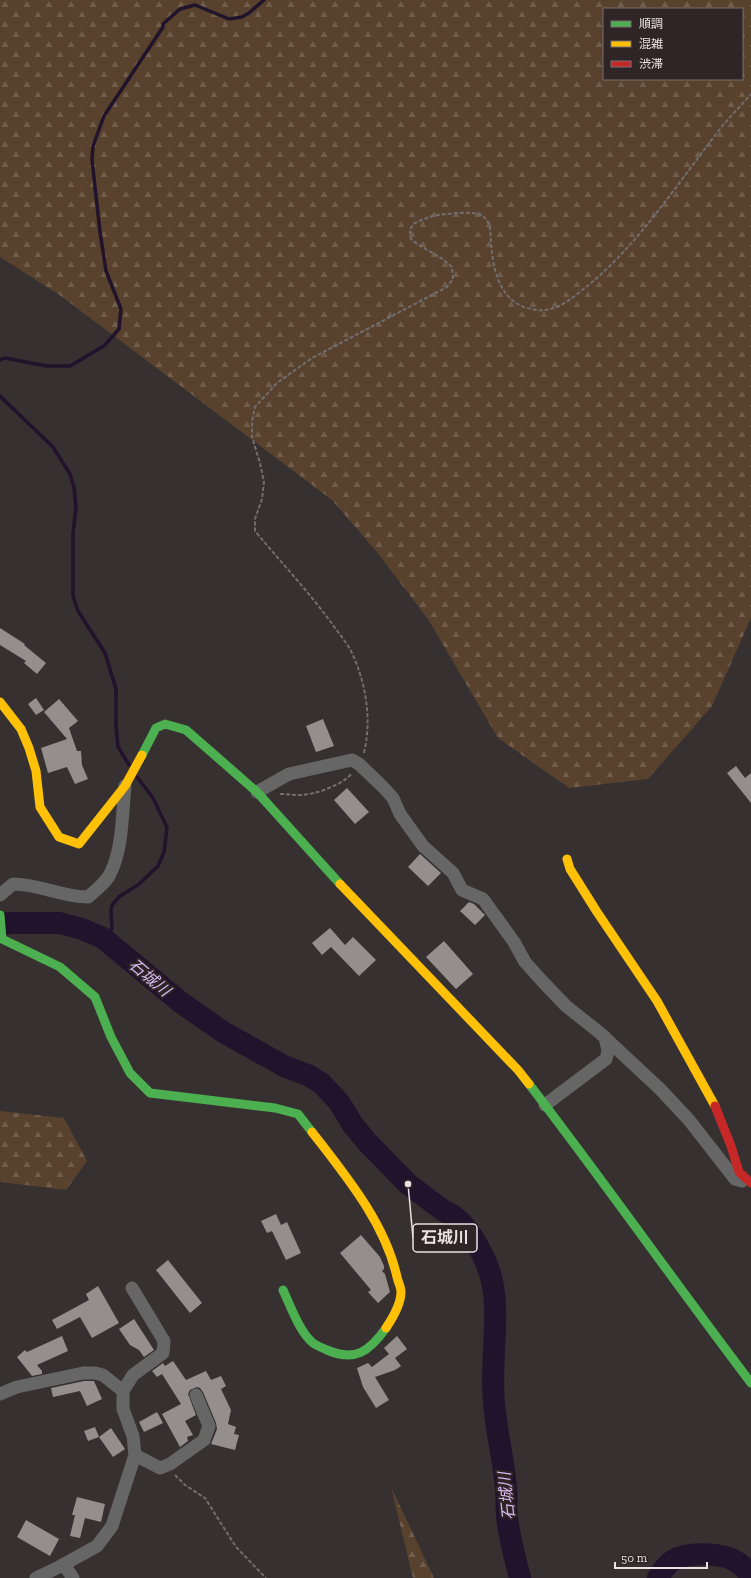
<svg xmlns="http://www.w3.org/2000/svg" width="751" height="1578" font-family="'Zilla Slab','Noto Sans JP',serif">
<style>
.forest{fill:url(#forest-firs);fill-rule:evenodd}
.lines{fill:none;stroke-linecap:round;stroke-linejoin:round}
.stream{stroke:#21132b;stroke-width:3.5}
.river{stroke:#21132b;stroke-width:22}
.building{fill:#948e8d}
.path{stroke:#726e6f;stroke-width:2;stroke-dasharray:4 2;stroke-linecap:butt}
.street{stroke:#676667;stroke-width:13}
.fast{stroke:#4caf50;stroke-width:9}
.slow{stroke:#ffc107;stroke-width:9}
.jam{stroke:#c62828;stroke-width:9}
.labels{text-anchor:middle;stroke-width:4;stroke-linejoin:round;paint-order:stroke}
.water-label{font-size:16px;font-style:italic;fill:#d7b9f0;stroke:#2f2426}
.leader{fill:none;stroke:#e9e1e2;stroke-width:1.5}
.callout-dot{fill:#e9e1e2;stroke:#2f2426;stroke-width:1.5}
.callout{fill:#2f2426;stroke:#e9e1e2;stroke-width:1.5}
.callout-label{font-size:16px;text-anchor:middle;font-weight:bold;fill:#e9e1e2}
</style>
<defs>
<pattern id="forest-firs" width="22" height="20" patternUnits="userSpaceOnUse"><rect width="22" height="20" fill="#58422e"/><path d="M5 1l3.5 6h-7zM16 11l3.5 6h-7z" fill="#705d4c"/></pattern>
</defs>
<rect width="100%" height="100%" fill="#363031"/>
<path class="forest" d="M0,0h751v618l-39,88 -64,73 -79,9 -71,-50 -70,-119 -52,-68 -44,-51 -271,-204 -61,-39zM604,9h138v70h-138z
M0,1111l64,7 23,43 -21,29 -66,-8z
M391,1487l43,91h-21z"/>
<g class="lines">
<path class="stream" d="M0,360l5,-2 42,8h23l34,-20 15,-17 2,-20 -15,-38 -6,-39 -8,-72 1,-14 11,-30 59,-89v-3l17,-15 15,-4 34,14 13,-2 7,-4 15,-13
M0,396l53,51 17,27 4,13 2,20 -3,27v62l5,15 27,42 11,36v36l2,22 11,18
M107,942l5,-14 -1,-18 1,-5 8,-9 18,-11 20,-19 6,-14 3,-24 -3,-7 -11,-23 -16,-21"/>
<path class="river" d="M0,924l12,-1h48l22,6 21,9 76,63 44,31 61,34 26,10 11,7 18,19 14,23 14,17 41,42 36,27c23,8 43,48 48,70 8,37 -2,83 2,121 2,29 10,58 12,87 1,9 0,18 1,27 2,21 8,42 13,62
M658,1578c3,-6 10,-15 16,-18 14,-9 50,-7 63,2 5,3 10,9 14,13"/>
</g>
<path class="building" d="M0,628l25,16 -1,1 22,18 -9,11 -13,-11 2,-2 -26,-16z
M36,698l8,12 -8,5 -8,-11z
M59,699l19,22 -9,7 8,23h4l1,14 6,14 -13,5 -8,-17 -19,6 -7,-25 26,-9 -23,-27z
M323,719l11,27 -18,6 -10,-26z
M736,766l9,12 6,-5v30l-24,-30z
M347,788l22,24 -14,12 -21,-24z
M420,854l21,19 -13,13 -20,-19z
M469,902l5,2 11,11 -10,10 -15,-14z
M330,928l15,17 8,-8 23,23 -17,16 -28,-29 -9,8 -10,-12z
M444,941l29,33 -17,15 -30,-32z
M276,1214l5,11 6,-3 14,31 -15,7 -14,-29 -5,2 -6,-12z
M361,1235l19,22 4,9v3l-2,2 3,3 5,18 -12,11 -10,-11 3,-2 -31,-37z
M168,1260l34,43 -12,10 -34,-43z
M98,1286l21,37 -27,15 -12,-21 -23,12 -5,-9 37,-20 -3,-6z
M134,1319l20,31 -10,7 -5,-7 -9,-5 -11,-16z
M62,1336l6,15 -31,14 5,6v3l-10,2 -15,-19 8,-7 2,2z
M397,1336l10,13 -12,9 6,8 -6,4 -20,7 14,23 -13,8 -13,-21 -6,-19 11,-5 4,4 17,-13 -5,-6z
M173,1361l13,19 20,-9 5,9 10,-4 5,10 -5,3 10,21 -3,14 8,3 -2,7 5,1 -4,15 -24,-6 6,-15 -1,-6 -13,-31 -3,-4 -3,-1 -7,3 -2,4 8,21 -11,6 8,14 -6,2 1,4 -8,6 -18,-33 19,-10 -19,-30 -5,3 -5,-6 11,-8 2,3z
M84,1381h10l8,18 -15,7 -7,-15 -27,6 -2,-9z
M157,1412l6,11 -19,9 -5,-10z
M95,1427l4,10 -11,4 -4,-10z
M111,1428l14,21 -12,8 -14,-20z
M77,1497l28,7 -4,18 -16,-4 -5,20 -10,-2 5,-21h-3z
M26,1520l33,19 -9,17 -33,-19z"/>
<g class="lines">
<path class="path" d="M364,753c8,-34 2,-71 -13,-102 -6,-11 -14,-20 -21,-30 -23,-31 -50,-60 -75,-90v-12l7,-20 2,-17 -4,-19 -8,-26v-16l3,-14 22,-24 35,-25 135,-71 6,-8 -1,-12c-12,-12 -28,-17 -41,-28l-1,-9 3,-6c6,-3 13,-6 20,-8 9,-2 44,-6 50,0 9,8 7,18 8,28 2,24 8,54 33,63 13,4 22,5 35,-1 12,-6 22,-15 32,-23 50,-42 86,-99 126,-150 10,-14 23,-26 34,-39
M280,794c7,0 13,1 20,1 14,0 43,-10 52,-22
M175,1475l10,10 20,13 31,49 30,31"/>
<path class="street" d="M257,792l32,-18 63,-14 7,4 24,23 10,11 7,16 23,32 30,27 9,17 21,9 31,43 11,20 18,20 23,24 34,27 60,56 29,31 46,59 7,2
M0,895l13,-11c26,0 49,13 75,13 8,-7 19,-15 23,-25 12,-26 11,-58 14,-86
M545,1105l61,-46 2,-8 -3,-14
M0,1394l17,-7 66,-14h12l8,2 20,16
M135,1455l25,13 10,-4 34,-24 5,-14 -13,-31
M64,1565l9,13
M36,1578l23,-11 38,-21 15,-20 23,-71 -2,-19 -10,-27v-18l10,-16 30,-22 1,-12 -32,-53"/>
<path class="fast" d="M142,755l14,-27 9,-4 21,6 71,62 83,92
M0,915l2,24 58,28 35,30 16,40 19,36 20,20 125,15 23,6 14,18
M529,1084c76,99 147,200 222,299
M283,1290c7,15 17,43 30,53 4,3 10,5 14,7 28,12 42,2 59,-22"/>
<path class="slow" d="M0,702l21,27 8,19 7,23 4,36 19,30 20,7 46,-58 17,-31
M567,859l3,10 27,43 60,89 58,105
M340,884l178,186 11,14
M312,1132c34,44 73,91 85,145 1,5 4,10 4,15 0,12 -9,27 -15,36"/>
<path class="jam" d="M715,1106l16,40 8,26 12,11"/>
</g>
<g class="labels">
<g class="water-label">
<text transform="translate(150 977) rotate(40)" y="6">石城川</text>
<text transform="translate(506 1496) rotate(-96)" y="6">石城川</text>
</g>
</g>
<path class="leader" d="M408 1184L413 1238"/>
<circle class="callout-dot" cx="408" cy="1184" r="4"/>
<rect class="callout" x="413" y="1224" width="64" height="28" rx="4"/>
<g class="callout-label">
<text x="445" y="1243">石城川</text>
</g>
<rect x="603" y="8" width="140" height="72" fill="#2f2426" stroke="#797071"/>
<rect x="611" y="21" width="20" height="6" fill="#4caf50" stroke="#797071"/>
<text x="639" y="28" font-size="12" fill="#e9e1e2">順調</text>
<rect x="611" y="41" width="20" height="6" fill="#ffc107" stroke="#797071"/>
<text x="639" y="48" font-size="12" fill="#e9e1e2">混雑</text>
<rect x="611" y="61" width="20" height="6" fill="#c62828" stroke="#797071"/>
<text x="639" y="68" font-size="12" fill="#e9e1e2">渋滞</text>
<path d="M615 1562v6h92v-6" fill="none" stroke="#e9e1e2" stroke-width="2"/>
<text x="621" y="1562" font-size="12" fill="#e9e1e2" stroke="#2f2426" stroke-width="3" paint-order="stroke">50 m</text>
</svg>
